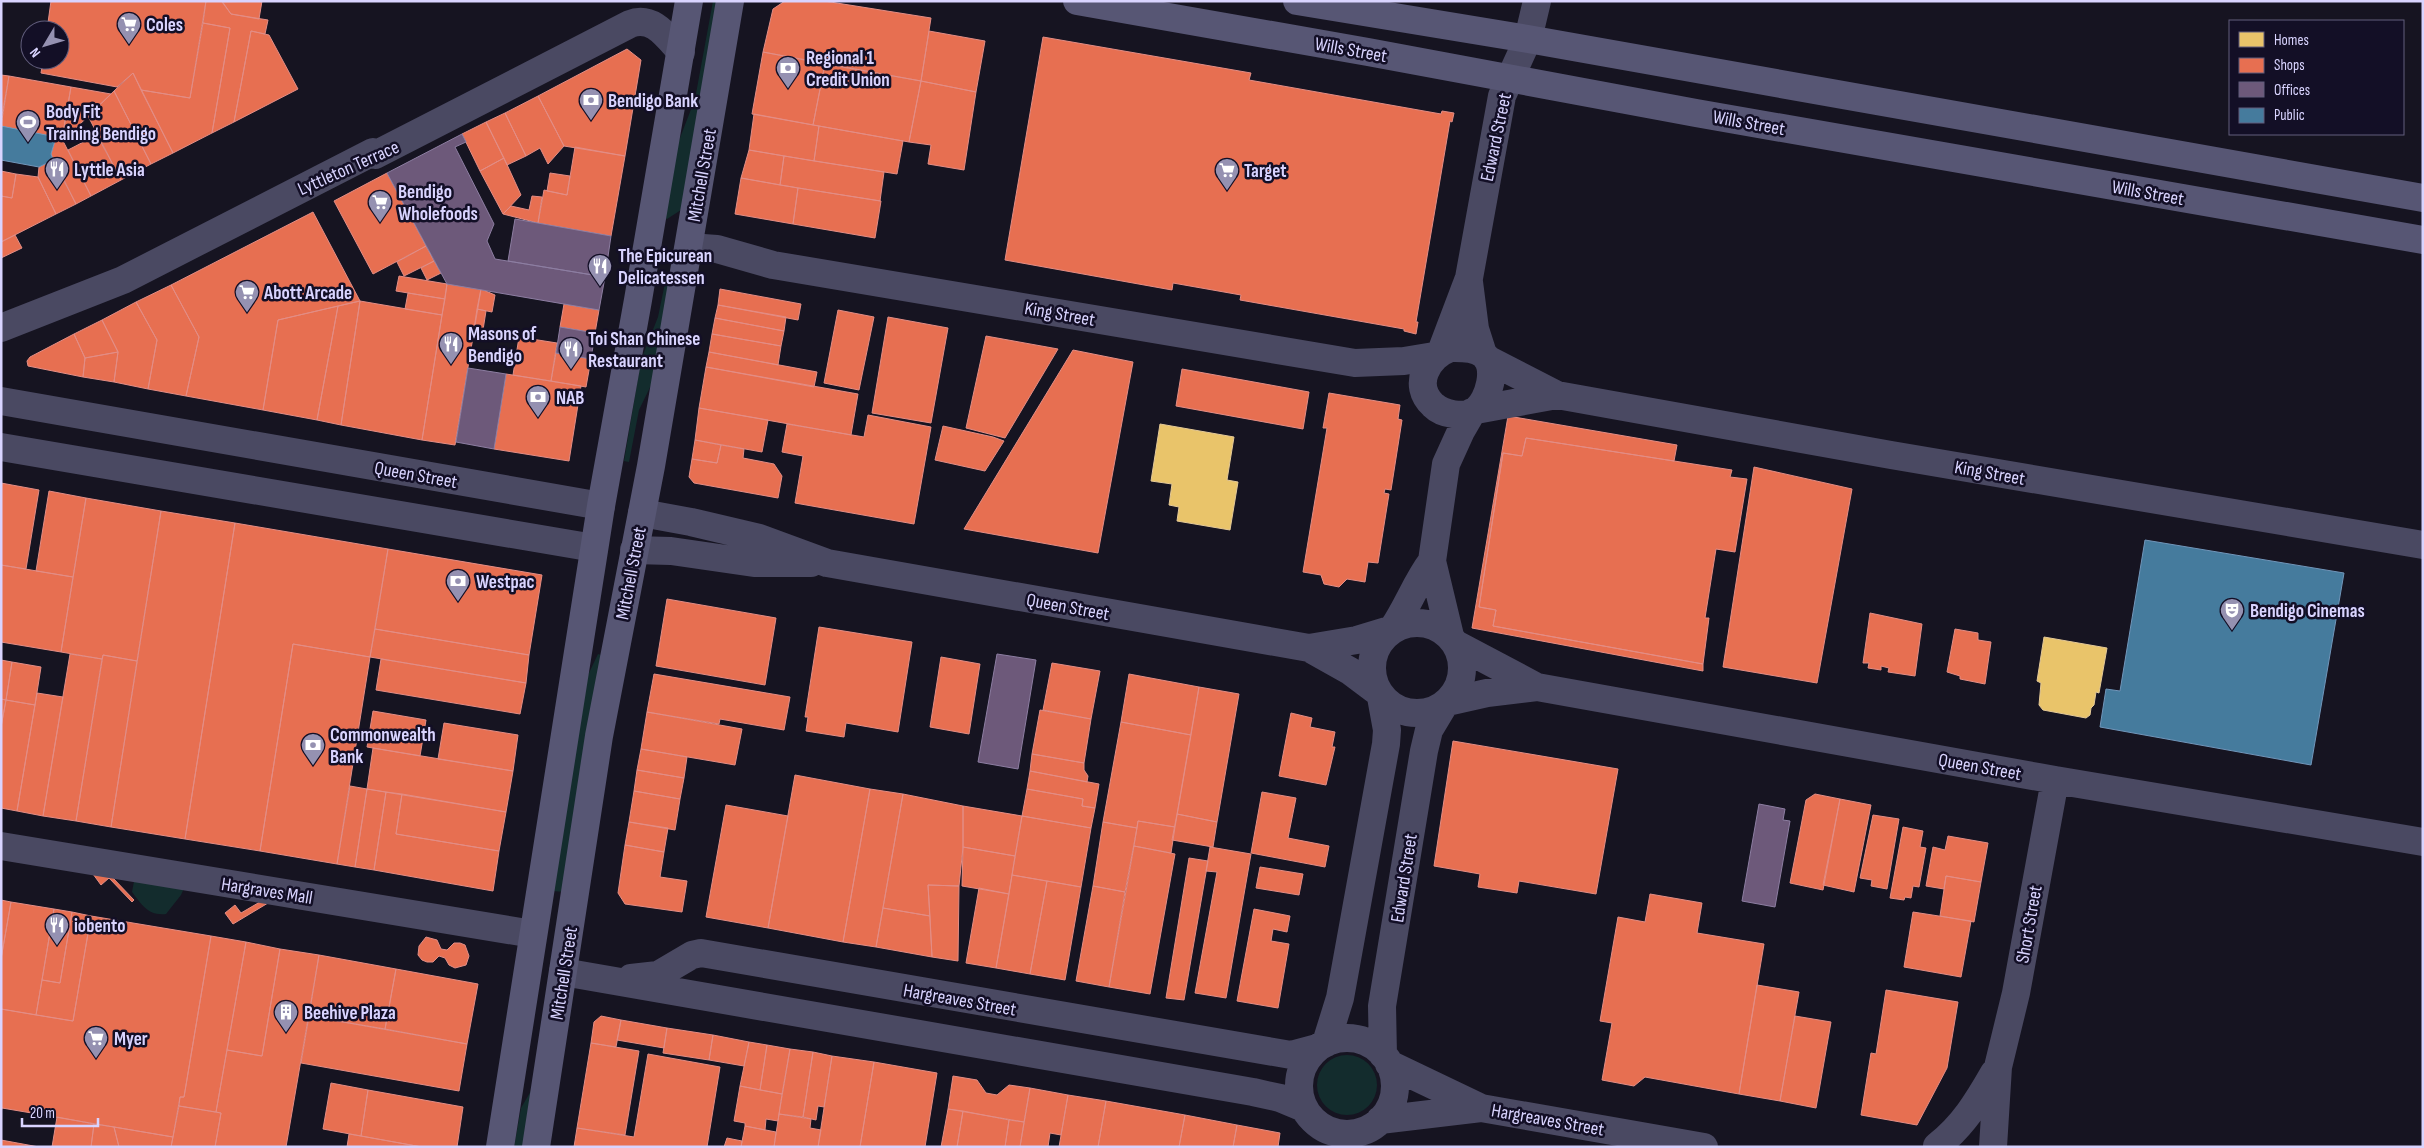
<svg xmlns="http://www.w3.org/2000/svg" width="2424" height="1148" font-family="'Sofia Sans Condensed',sans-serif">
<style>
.green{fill:#132c2d}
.homes{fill:#e9c46a;stroke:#e4c997}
.shops{fill:#e76f51;stroke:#e38d85}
.offices{fill:#6d597a;stroke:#8d7ea2}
.public{fill:#457b9d;stroke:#7196ba}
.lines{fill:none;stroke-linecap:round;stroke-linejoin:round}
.street{stroke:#4a4962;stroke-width:28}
.secondary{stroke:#575674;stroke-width:28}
.labels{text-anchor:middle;stroke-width:5;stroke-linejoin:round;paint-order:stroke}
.poi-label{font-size:19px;font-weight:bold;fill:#d9d4ff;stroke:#130f26;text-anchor:start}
.street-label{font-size:19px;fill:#d9d4ff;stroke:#130f26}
</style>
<rect width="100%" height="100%" fill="#161421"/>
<path class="green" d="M713,1h6l-38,209 -14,9 -3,-1 14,-75 17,-44z
M669,276l2,1 -17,102 -15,31 -10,52 -5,-1 17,-101 17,-43 8,-39z
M598,654l3,1 -37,237 -11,-1 35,-216z
M135,876l49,12 -3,7 -15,19c-18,2 -24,-9 -34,-22z
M1317 1085a30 30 0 1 1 60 0a30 30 0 1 1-60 0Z
M535,1084l-10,63h-11l7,-39z"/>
<path class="homes" d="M1160,424l74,13 -7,43 11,2 -8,48 -53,-9 2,-14 -10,-2 3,-21 -21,-3z
M2044,637l63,11 -8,45 -3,-1 -2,13 -3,3 -1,7 -4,3 -43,-8 -4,-5 2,-22 -4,-2z"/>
<path class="shops" d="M51,1h155l-16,97 -49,-8 -8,-17 -16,14 -76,-14 2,-13h17v-30h-13z
M206,1h16l9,13 37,6 -3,14 -14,-3 -17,91 -22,11 18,-105 -27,-5z
M262,1l-3,18 -28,-5 -9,-12z
M785,1h39l107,17 -10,63 -158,-29 10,-43z
M203,23l27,5 -18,105 -39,20 -32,-63 49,8z
M251,31l18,4 29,54 -64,33z
M929,31l56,10 -9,51 -55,-11z
M1043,37l208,36 -2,7 192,34 1,-3 12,2 -2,9 -2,-1 -34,201h2l-2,12 -12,-3v-2l-164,-29 1,-5 -68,-12 -1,7 -167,-30z
M627,49l14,11 -16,96 -61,-10 -26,-50z
M763,52l62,12 -12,61 -61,-11z
M825,64l96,17 -12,61 -96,-17z
M133,73l40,80 -22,11 -37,-73z
M1,75l8,1 -8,45z
M9,76l62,11 -9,52 -61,-13z
M921,81l55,11 -12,78 -36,-6 3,-19 -22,-3z
M71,87l40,7 -36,35 -11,-2z
M114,91l37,73 -30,16 -33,-64z
M538,96l26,50 -16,18 -8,-16 -14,8 -21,-43z
M505,113l21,43 -19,9 -21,-43z
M754,114l65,12 -5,35 -65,-11z
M486,122l18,36 -24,13 -18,-37z
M819,126l84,15 -6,33 -83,-13z
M97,135l24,45 -30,16 -23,-46z
M56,137l6,2 29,57 -15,8 -25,-50z
M575,147l50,9 -14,80 -73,-13 6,-33 23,5z
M749,150l35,6 -4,29 -39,-7z
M784,156l100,16 -4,29 -100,-16z
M504,158l17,37 -18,19 -23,-43z
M53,160l23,44 -20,10 -18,-37 1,-10z
M1,171l15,3 -4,24 -11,-2z
M387,173l39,73 -53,28 -39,-73z
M550,173l20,3 -3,19 -20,-4z
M16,174l22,3 18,37 -55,28v-46l11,2z
M741,178l57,10 -5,36 -58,-10z
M798,188l83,13 -6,37 -82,-14z
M532,196l10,1 -4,26 -35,-9 8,-8 18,4z
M313,212l47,89 -82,19 -15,90 -77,-14 13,-59 -28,-52z
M15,235l7,13 -21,10v-16z
M426,246l8,15 -30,15 -7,-14z
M434,261l7,12 -14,7 -6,-12z
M399,276l48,8 -2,15 -49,-8z
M447,284l34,5 -26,156 -33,-5z
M171,285l28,52 -13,59 -38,-7 9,-49 -21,-38z
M481,289l14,6 -3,17 -15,-3z
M720,289l81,15 -3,16 -80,-15z
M408,293l37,6 -3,16 -37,-6z
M360,301l82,14 -20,125 -81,-15z
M360,301l-19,124 -24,-5 21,-114z
M136,302l21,38 -9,49 -34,-7 4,-30 -16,-32z
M564,304l35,6 -4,23 -35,-6z
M718,305l68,12 -2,14 -69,-13z
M338,306l-21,114 -54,-10 15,-90z
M477,309l9,2 -3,19 -9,-1z
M838,310l36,7 -15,73 -35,-7z
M888,317l60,11 -17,95 -59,-10z
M715,318l69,13 -3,15 -69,-12z
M102,320l16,32 -33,6 -11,-24z
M74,334l11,24 -2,19 -55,-11 -1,-5 3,-4z
M712,334l69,12 -3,19 -69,-13z
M986,336l72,13 -53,89 -39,-10z
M519,337l38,6 -6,38 -38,-6z
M1073,350l60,12 -35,191 -134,-24z
M118,352l-4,30 -31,-5 2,-19z
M709,352l108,20 -3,15 -108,-20z
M556,353l35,6 -5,28 -35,-6z
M706,367l152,27 -7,41 -152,-27z
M1182,369l127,23 -6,37 -127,-23z
M506,374l75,12 -12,75 -75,-12z
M1329,393l71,12 -2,14 4,1 -11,70 -6,-1 -1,4 5,1 -11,69 -10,-1 -3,20 -18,-3 -8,8 -15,-3 -3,-9 -18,-3 24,-144h-4z
M699,408l69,12 -6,32 -67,-12z
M868,415l63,12 -17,97 -119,-21 8,-47 -21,-4 5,-28 77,13z
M1508,416l169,29 -3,16 -148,-23 -4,18 -19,-3 -24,154 17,3 -3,16 210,38v7l-231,-43z
M943,426l50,11 11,4 -19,30 -50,-11z
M1526,438l206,32 -2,7 17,2 -12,73 -19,-3 -11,69h4l-6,46 -210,-38 3,-16 -17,-3 24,-154 19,3z
M695,440l26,5 -4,18 -25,-4z
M721,445l23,4 -1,9 31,6 8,12 -4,22 -84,-15 -5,-6 3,-18 25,4z
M1754,467l98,22 -35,194 -94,-16z
M1,483l38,7 -13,79 -25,-4z
M49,491l37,7 -13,79 -37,-6z
M86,498l75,13 -24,150 -34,-6 -1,4 -41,-7z
M161,511l74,12 -50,316 -74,-12z
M235,523l153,26 -18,108 -77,-13 -33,207 -75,-12z
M388,549l154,26 -13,80 -154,-26z
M1,565l72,12 -12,75 -60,-10z
M667,599l109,19 -11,67 -109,-19z
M1870,613l52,11 -7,52 -27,-4 1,-4 -8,-2v4l-13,-2 1,-5h-6z
M819,627l93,15 -14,90 -52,-9 -2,14 -38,-6 2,-14h-3z
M375,629l154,26 -3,28 -156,-26z
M1955,629l23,4v7l13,2 -6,42 -25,-5v-3l-13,-4z
M293,644l77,13 -33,207 -77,-13z
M70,654l32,5 -26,162 -33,-5z
M103,655l34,6 -26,166 -35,-6z
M941,657l39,7 -11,70 -39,-7z
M381,659l145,24 -6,31 -144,-24z
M1,660l11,2 -6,38 -5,-1z
M12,662l29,5 -6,38 -29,-5z
M1052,663l48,8 -9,48 -48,-9z
M654,674l136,23 -6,33 -64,-11 -1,5 -72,-12z
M1129,674l70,13 -8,48 -70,-13z
M1199,687l40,7 -22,128 -40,-8z
M37,693l26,4 -20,119 -26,-5z
M1,699l5,1 -5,27z
M6,700l29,5 -18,106 -16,-3v-81z
M1040,710l51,9 -7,44 -52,-9z
M373,711l53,9 -6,36 -53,-9z
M647,712l95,17 -7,36 -94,-16z
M1291,713l21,5 -2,9 25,5 -3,15h3l-9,38 -47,-9z
M1121,722l70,13 -16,92 -37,-6 -1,7 -34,-6z
M444,723l74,12 -5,36 -75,-12z
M1453,741l165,28 -22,125 -77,-13 -2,12 -39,-6 2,-13 -46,-8z
M373,748l140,23 -7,41 -139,-23z
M641,749l46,8 -3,21 -47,-8z
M1032,754l52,9v7l4,6 -1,6 -57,-11z
M637,770l47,8 -4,21 -46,-8z
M1030,771l69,13 -4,24 -13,-2 1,-7 -56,-10z
M795,775l75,14 -27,153 -75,-14z
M350,786l17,3 -12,78 -18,-3z
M367,789l19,3 -12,78 -19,-3z
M870,789l33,5 -27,153 -33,-5z
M1027,789l56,10 -1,7 13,2 -4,20 -69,-12z
M634,791l46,8 -5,31 -46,-8z
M386,792l16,2 -6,40 103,17 -6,40 -119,-21z
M1262,792l34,6 -8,40 41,8 -4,21 -74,-14z
M402,794l104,18 -7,39 -103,-17z
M903,794l60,12v41l-4,39 -31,-1 2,31 -47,-8z
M1815,794l25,5 -17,91 -33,-7 16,-83z
M1840,799l31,6 -17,87 -31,-7z
M726,805l62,11 -20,112 -62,-11z
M963,806l59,10 -7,40 -52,-9z
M1177,814l40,8 -4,25 -41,-7z
M1873,815l26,4 -12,70 -16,-3 1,-6 -12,-2z
M1022,816l69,12 -10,59 -69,-12z
M1138,821l37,6 -4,26 -37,-7z
M629,822l39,6 -4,24 -39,-7z
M1103,822l34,6 -12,64 -32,-6z
M1903,827l20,4 -3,16 6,1 -7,39 -6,-1 -2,12 -6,-1 -1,3 -14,-2z
M1948,836l40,7 -7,39 -35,-6 -2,13 -18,-3 7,-39 12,3z
M625,845l39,7 -4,25 27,4 -5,31 -57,-8 -7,-11z
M1134,846l41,8 -25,140 -41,-7z
M963,847l52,9 -6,38 -47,-8z
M1210,847l41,7 -25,144 -31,-5 22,-121 -11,-1z
M1189,858l19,3 -24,139 -18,-2z
M1260,867l43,7 -4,21 -43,-7z
M93,874l19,3 22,23 -2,2 -23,-24 -8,7z
M1012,875l35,6 -17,93 -34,-6z
M1946,876l35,6 -7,40 -34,-6z
M1047,881l34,6 -16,93 -35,-6z
M928,885l31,1 -1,75 -26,-4z
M1093,886l32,6 -16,95 -33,-6z
M979,888l30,6 -13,74 -30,-5z
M1650,894l52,9 -5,30 67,11 -25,150 -94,-17 -11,9 -32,-6 10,-57 -12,-2 18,-104 27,5z
M265,899l3,4 -35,21 -8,-11 10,-8 6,8z
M1,900l10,2 -10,57z
M11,902l43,7 -18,106 -35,-6v-50z
M883,908l47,8 2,41 -56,-10z
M54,909l18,3 -12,71 -18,-3z
M1254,909l36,7 -3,16 -14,-3 -2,12 18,3 -11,64 -41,-7z
M72,912l19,4 -18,105 -37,-6 6,-35 18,3z
M1913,912l58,9 -10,56 -57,-10z
M91,916l120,20 -27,161h-4l-7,40 -171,-29 -1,4v-103l72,12z
M211,936l35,6 -30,170 -37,-6 1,-9h4z
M426,937l11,3 4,9 6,1 7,-7h6l5,2 4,11 -3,9 -11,3 -6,-3 -4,-7 -6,-2 -6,6h-6l-5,-2 -4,-5 1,-9z
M246,942l34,7 -18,107 -35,-6z
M280,949l39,6 -33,192h-71l6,-34 -5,-1 11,-62 35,6z
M319,955l77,14 -11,60 -76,-13z
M396,969l82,15 -11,60 -82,-15z
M1757,985l42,7 -19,109 -41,-7z
M1886,990l72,12 -11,66 -30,57 -56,-10 10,-62 5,1z
M309,1016l158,28 -8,47 -158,-28z
M601,1016l20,4 -5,27 -25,-4 3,-21z
M1795,1016l36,6 -15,86 -36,-7z
M621,1020l46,8 -3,20 -47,-8z
M667,1028l46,7 -4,25 -46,-7z
M713,1035l36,7 -5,24 -35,-6z
M749,1042l18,3 -7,45 -20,-4z
M591,1043l48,8 -14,84 -48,-7z
M767,1045l23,4 -8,45 -22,-4z
M790,1049l23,3 -10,65 -24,-3z
M813,1052l19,4 -8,51 -6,-1 -2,14 -13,-3z
M648,1054l72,13 -13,80h-133l3,-19 57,9z
M832,1056l42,6 -14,85h-42z
M874,1062l63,11 -12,74h-65z
M953,1076l24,4 9,13 11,2 12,-10 21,3 -6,34 -76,-13z
M331,1083l37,7 -7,46 -38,-7z
M740,1086l42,8 -4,27 -12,-2 -1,11 -20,-4v-3l-11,-2z
M1030,1088l38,7 -7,40 -11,-2 -2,14h-28z
M368,1090l95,17 -6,40h-35l-61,-11z
M1068,1095l38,6 -8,46h-39z
M1106,1101l79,14 -6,32h-81z
M179,1106l42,7 -6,34h-44z
M948,1109l15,2 -6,36h-16z
M963,1111l46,9 -4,27h-48z
M779,1114l32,5 -1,9 11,2 -3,17h-44z
M1185,1115l52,10 -4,22h-54z
M57,1117l37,7 -3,23h-39z
M1009,1120l15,2 -4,25h-15z
M94,1124l20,3 5,20h-28z
M1237,1125l43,8 -2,14h-45z
M745,1126l31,6 -2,15h-33z
M114,1127l59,10 -2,10h-52z
M349,1134l12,2 61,11h-75z
M727,1138l15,3 -1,6h-17z
M1,1140l38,7h-38z"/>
<path class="offices" d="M462,134l4,8 -11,5 39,77 -7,17 8,18 110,18 -6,33 -152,-26 -60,-111z
M515,219l96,17 -6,41 -97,-16z
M560,327l35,6 -4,26 -35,-6z
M468,368l38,6 -12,75 -38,-7z
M997,654l39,6 -18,109 -40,-7z
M1759,804l26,5 -2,11 7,1 -15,86 -33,-6z"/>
<path class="public" d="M1,126l55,11 -5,17 2,6 -14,7 -38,-7z
M2145,540l199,33 -33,192 -211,-38 6,-38 14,2z"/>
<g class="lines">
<path class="street" d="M688,250l15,-2 14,1 56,16 582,98 49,-2 30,-5
M1469,282l6,47 8,25
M1,328l122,-48 250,-128 2,3 255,-131c23,-9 37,13 51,28
M1450,348c11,0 25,-1 34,7 14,12 5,45 -8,55 -11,9 -34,4 -43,-5 -22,-20 -5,-49 17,-57z
M1441,352l28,-74 33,-182 26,-57 9,-38
M1487,359l70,36 334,60 532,90
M1,401l600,105
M1476,410l81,-15
M1,447l593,101
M642,513l49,9 68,16 68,25 482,85 48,-8 33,-10
M634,550l37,1 83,12h57
M1372 668a45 45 0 1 1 90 0a45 45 0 1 1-90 0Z
M1393,628c15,-22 23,-46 39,-67
M1450,636l-18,-75 14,-97 15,-33 11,-19
M1456,644l81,43 518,93 368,62
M1309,648l41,23 28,21
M1447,702l40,-9 50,-6
M1,846l532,88
M563,972l690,120 27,6 24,10
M631,978l27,-3 34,-20 9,-2 590,102 26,-7
M1299 1086a48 48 0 1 1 96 0a48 48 0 1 1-96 0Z
M1326,1043l14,-45 46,-254 1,-14 -6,-33
M1383,1055l-1,-49 42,-255 5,-21 15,-25
M1389,1064l92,44 223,39
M1380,1120l101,-12
M1937,1146c26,-20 41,-45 57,-73
M1993,1147l5,-80 18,-74 39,-213"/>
<path class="secondary" d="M1077,1l291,51 328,61 727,127
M1297,1l231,38 895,159
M500,1147l101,-641 37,-206 51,-299
M536,1147l63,-411 52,-270 79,-465"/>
</g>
<defs>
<g id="supermarket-pin" transform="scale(1.25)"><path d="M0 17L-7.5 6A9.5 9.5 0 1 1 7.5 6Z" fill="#9591b1" stroke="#130f26"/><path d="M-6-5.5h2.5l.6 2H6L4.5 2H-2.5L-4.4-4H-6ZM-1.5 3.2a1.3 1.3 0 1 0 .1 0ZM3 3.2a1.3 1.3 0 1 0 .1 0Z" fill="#fff"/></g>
<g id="bank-pin" transform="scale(1.25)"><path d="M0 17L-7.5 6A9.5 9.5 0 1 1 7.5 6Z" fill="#9591b1" stroke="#130f26"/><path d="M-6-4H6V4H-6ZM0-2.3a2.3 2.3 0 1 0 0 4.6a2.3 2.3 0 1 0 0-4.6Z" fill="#fff"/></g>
<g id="stadium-pin" transform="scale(1.25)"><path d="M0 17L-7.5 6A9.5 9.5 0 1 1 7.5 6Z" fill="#9591b1" stroke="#130f26"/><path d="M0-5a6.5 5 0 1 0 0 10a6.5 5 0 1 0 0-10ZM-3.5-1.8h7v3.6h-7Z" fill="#fff"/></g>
<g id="restaurant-pin" transform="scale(1.25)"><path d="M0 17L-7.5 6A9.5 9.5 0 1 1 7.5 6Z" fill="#9591b1" stroke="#130f26"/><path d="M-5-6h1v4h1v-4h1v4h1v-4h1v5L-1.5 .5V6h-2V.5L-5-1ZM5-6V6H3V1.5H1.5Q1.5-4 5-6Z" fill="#fff"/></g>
<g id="theatre-pin" transform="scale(1.25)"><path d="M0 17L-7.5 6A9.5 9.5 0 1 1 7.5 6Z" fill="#9591b1" stroke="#130f26"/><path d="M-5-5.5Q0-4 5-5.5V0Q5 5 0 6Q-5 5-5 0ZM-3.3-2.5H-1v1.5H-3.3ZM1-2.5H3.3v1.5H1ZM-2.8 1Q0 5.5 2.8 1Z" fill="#fff"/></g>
<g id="building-pin" transform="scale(1.25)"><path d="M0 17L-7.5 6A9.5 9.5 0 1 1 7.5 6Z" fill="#9591b1" stroke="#130f26"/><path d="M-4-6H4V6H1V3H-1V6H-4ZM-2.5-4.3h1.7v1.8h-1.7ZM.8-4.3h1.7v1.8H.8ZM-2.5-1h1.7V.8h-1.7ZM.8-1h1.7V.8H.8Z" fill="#fff"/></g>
</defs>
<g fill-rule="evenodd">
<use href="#supermarket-pin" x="129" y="24"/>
<use href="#bank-pin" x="788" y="68"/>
<use href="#bank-pin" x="591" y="100"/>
<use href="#stadium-pin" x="28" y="122"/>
<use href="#restaurant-pin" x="57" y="169"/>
<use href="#supermarket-pin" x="1227" y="170"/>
<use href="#supermarket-pin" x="380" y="202"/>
<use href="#restaurant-pin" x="600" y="266"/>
<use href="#supermarket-pin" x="247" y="292"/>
<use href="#restaurant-pin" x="451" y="344"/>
<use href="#restaurant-pin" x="571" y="349"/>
<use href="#bank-pin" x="538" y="397"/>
<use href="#bank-pin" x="458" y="581"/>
<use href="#theatre-pin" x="2232" y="610"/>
<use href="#bank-pin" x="313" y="745"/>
<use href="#restaurant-pin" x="57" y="925"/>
<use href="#building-pin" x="286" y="1012"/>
<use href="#supermarket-pin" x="96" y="1038"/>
</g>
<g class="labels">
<g class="poi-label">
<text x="146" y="31">Coles</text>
<text x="806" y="64">Regional 1<tspan x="806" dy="22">Credit Union</tspan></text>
<text x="608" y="107">Bendigo Bank</text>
<text x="46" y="118">Body Fit<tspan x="46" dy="22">Training Bendigo</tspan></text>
<text x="74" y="176">Lyttle Asia</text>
<text x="1244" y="177">Target</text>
<text x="398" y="198">Bendigo<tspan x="398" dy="22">Wholefoods</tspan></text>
<text x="618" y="262">The Epicurean<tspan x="618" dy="22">Delicatessen</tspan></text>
<text x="264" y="299">Abott Arcade</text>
<text x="468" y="340">Masons of<tspan x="468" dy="22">Bendigo</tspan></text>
<text x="588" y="345">Toi Shan Chinese<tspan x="588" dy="22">Restaurant</tspan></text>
<text x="556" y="404">NAB</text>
<text x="476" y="588">Westpac</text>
<text x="2250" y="617">Bendigo Cinemas</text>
<text x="330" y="741">Commonwealth<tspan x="330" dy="22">Bank</tspan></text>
<text x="74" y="932">iobento</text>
<text x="304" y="1019">Beehive Plaza</text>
<text x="114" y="1045">Myer</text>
</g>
<g class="street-label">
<text transform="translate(1351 49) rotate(10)" y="7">Wills Street</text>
<text transform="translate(1749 122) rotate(10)" y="7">Wills Street</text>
<text transform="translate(1495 137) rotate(-78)" y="7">Edward Street</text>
<text transform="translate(348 167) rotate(-24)" y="7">Lyttleton Terrace</text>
<text transform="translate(701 175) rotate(-80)" y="7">Mitchell Street</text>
<text transform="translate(2148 192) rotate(10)" y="7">Wills Street</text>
<text transform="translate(1060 313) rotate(10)" y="7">King Street</text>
<text transform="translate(1990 472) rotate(10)" y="7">King Street</text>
<text transform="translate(416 474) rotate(10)" y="7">Queen Street</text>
<text transform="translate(630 573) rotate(-79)" y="7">Mitchell Street</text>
<text transform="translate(1068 606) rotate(10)" y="7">Queen Street</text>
<text transform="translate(1980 766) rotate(10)" y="7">Queen Street</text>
<text transform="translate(1403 878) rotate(-81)" y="7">Edward Street</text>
<text transform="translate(267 890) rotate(9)" y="7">Hargraves Mall</text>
<text transform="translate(2028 924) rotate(-80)" y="7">Short Street</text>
<text transform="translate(563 973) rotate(-81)" y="7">Mitchell Street</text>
<text transform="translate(960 999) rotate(10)" y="7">Hargreaves Street</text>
<text transform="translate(1548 1119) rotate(10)" y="7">Hargreaves Street</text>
</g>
</g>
<rect width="2424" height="1148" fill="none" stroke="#d9d4ff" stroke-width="5"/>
<rect x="2229" y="20" width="175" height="115" fill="#130f26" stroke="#625e7d"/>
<rect x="2239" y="32" width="25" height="15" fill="#e9c46a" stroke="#625e7d"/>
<text x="2274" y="45" font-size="15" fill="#d9d4ff">Homes</text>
<rect x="2239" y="58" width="25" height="15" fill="#e76f51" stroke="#625e7d"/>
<text x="2274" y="70" font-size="15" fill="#d9d4ff">Shops</text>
<rect x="2239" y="82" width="25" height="15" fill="#6d597a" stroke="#625e7d"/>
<text x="2274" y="95" font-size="15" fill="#d9d4ff">Offices</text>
<rect x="2239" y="108" width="25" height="15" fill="#457b9d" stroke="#625e7d"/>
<text x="2274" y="120" font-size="15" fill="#d9d4ff">Public</text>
<g transform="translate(45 45) rotate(232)"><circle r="24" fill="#130f26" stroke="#625e7d"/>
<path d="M0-4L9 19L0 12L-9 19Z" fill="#9591b1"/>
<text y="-8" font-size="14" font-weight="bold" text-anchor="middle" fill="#d9d4ff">N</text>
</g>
<path d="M22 1118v8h76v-8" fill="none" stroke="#d9d4ff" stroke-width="2.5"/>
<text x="30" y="1118" font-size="15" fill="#d9d4ff" stroke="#130f26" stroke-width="4" paint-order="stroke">20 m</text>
</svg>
